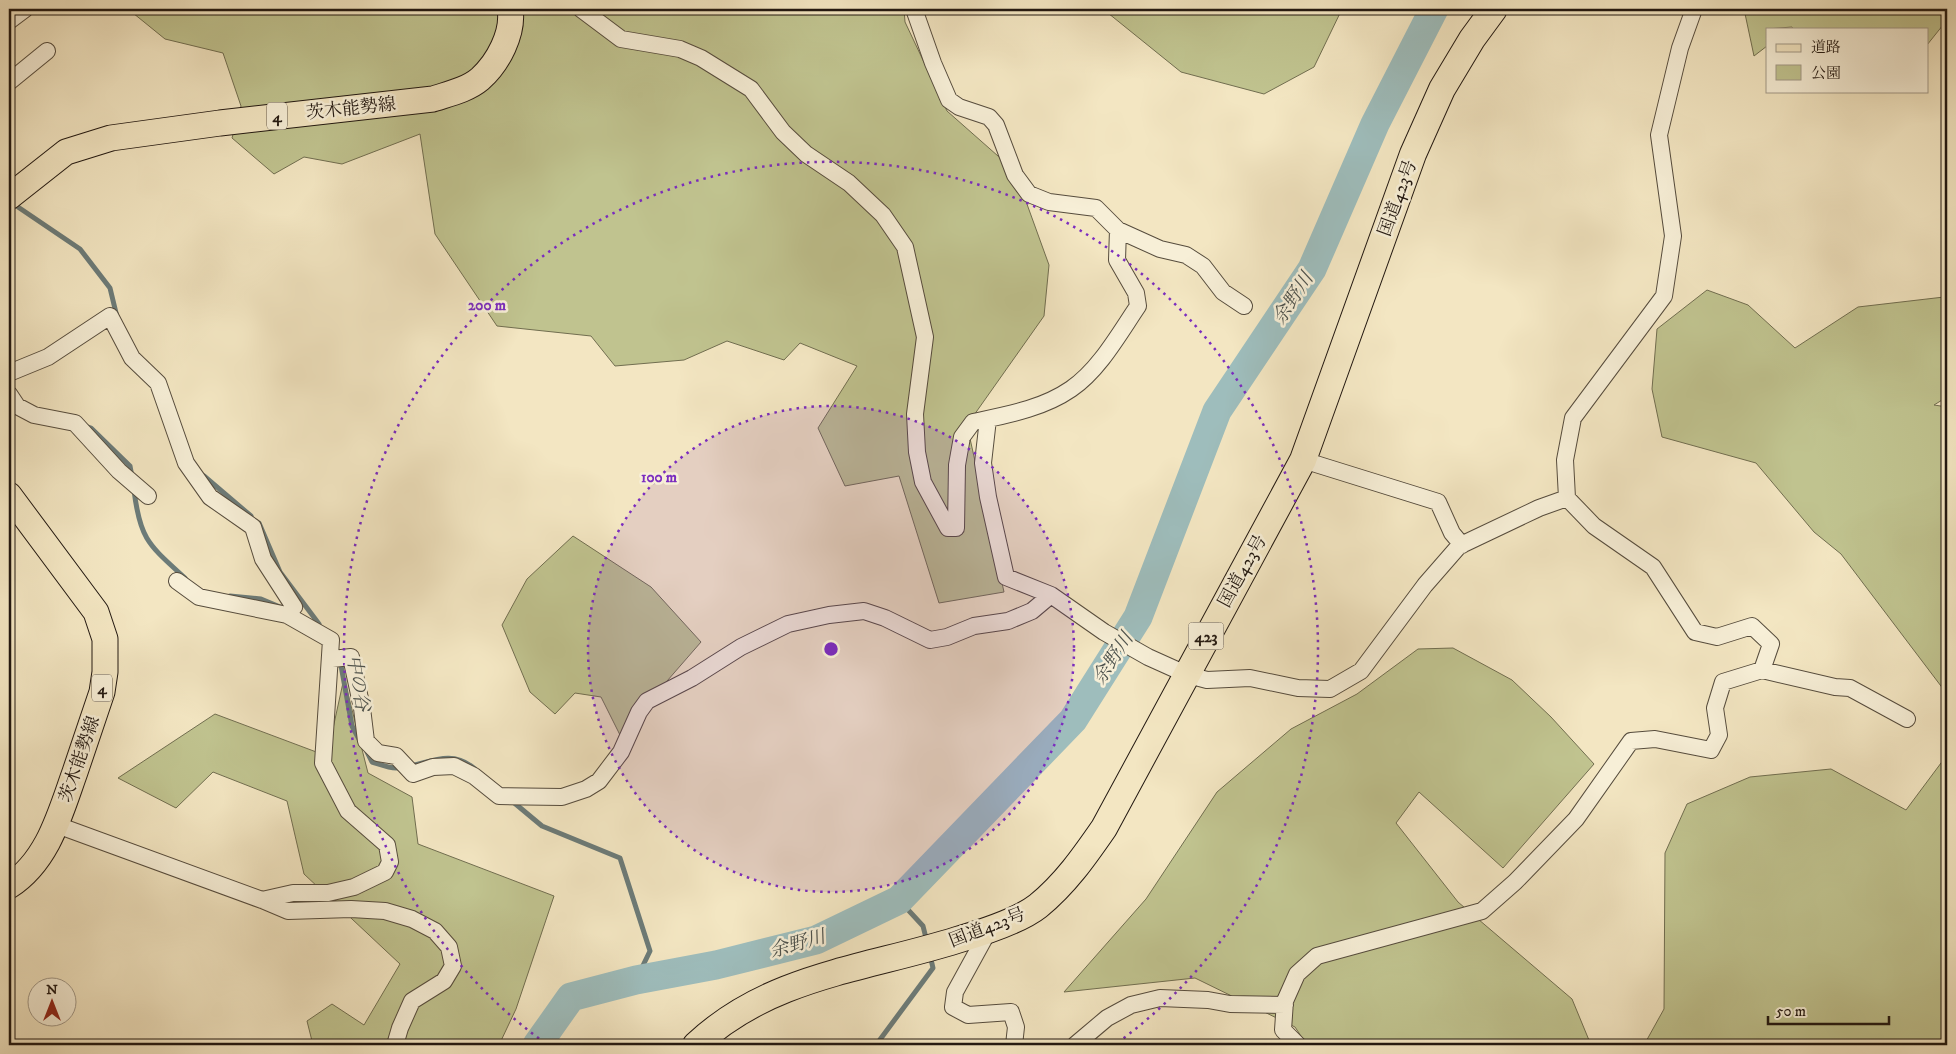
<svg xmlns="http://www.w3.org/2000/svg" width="1956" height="1054" font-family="'IM FELL DW Pica','Noto Serif JP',serif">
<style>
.green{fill:#c0c38f;stroke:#716e50}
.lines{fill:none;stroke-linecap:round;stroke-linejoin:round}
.stream{stroke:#6c7b78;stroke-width:5}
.river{stroke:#9ebdbc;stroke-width:29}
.minor-casing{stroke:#564c3d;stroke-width:18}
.primary-casing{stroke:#221811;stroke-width:27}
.trunk-casing{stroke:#221811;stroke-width:28}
.minor{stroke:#f7efd7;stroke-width:16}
.primary{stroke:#f3e6c2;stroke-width:25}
.trunk{stroke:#f3e6c2;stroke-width:26}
.ring{fill:none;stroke:#7b2cbf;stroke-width:2.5;stroke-dasharray:2.5 5}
.labels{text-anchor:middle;stroke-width:5;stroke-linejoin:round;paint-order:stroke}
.shield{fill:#f7efd7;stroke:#62584c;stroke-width:1}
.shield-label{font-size:16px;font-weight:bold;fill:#221811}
.street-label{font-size:18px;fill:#221811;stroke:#f7efd7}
.water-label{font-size:19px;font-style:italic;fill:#4d524d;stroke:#f7efd7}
.centre{fill:#7b2cbf;stroke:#f7efd7;stroke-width:2.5}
.ring-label{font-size:15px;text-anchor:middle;font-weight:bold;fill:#7b2cbf;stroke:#f7efd7;stroke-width:5;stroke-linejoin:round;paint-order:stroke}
</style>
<rect width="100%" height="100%" fill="#f3e6c2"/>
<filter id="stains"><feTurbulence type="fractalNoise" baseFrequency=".004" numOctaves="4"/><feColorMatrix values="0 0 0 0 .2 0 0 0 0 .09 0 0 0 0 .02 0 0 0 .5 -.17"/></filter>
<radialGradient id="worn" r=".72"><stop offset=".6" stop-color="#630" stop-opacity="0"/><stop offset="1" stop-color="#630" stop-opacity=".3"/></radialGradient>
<path class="green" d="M128,9h776l1,13 42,89 68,60 34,94 -5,51 -77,109 37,167 -65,11 -40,-127 -54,10 -27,-58 39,-62 -57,-23 -16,17 -57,-19 -43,19 -69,6 -24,-30 -94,-10 -62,-92 -15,-100 -78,30 -38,-7 -30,17 -42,-36 9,-32 -18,-53 -58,-14z
M1103,9h239l-28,58 -50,27 -83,-22z
M1744,9h203v11l-20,25v-16h-134l-1,-2 -25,2v17l-13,10z
M1707,290l41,15 47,43 63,-41 86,-10 3,3v97l-13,8 13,2v287l-106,-140 -27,-22 -58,-69 -94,-26 -10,-48 5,-60z
M573,536l78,51 50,55 -81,93 -19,-38 -26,-4 -20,21 -25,-22 -28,-67 25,-46z
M1453,648l59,32 39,37 43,47 -91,104 -84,-76 -23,31 62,79 114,97 19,46h-284l-12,-18 -100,-49 -131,14 82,-93 71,-107 74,-63 66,-35 61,-45z
M344,678l24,95 44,24 6,47 136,52 -38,113 -17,36h-186l-6,-24 25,-17 32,21 36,-61 -96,-90 -17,-73 -74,-29 -37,36 -58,-30 97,-64 112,42z
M1947,755v290h-303l20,-36 1,-156 22,-49 63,-27 81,-8 75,41z"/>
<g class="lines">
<path class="stream" d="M15,205l65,44 30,39 7,29
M85,426l6,2 39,38 2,11
M204,476l47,40
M134,490c6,50 15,55 51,88
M259,523l21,49 39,52
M230,596l31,3 19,8
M340,660l12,66 8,15
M366,750l6,12c7,2 16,6 24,6 29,-1 52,-22 79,1
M512,801l30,25 78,32 30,93 -14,29
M899,900l24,26 4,16
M876,1045l57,-77 -3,-13"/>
<path class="river" d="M537,1045l34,-48 65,-17 80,-15 100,-25 83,-40 174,-180 65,-103 79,-206 95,-142 63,-145 59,-115"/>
<g class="minor-casing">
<path id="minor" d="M581,9l40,30 59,10 21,9 50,31 32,43 23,22 43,29 34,32 22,32 20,90 -10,77 2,38 6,30 25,46h8l1,-63 5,-28 11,-15c33,-7 69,-13 98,-33 28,-19 48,-55 67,-83l-2,-13 -19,-33 1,-30
M914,9l19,54 16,37 10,7 30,10 7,8 19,50 14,19 20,8 47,6 22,22 42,19 26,6 17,11 20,26 21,14
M1694,9l-14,39 -21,87 14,101 -9,60 -91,122 -8,42 2,38 27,28 59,41 42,65 22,5 35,-11 19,18 -9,26
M9,21l16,-12
M9,82l38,-31
M9,373l39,-16 62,-41 22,42 26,25 28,80 24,34 43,30 10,32 31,48 -7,8
M9,394l8,12 17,9 41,8 44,48 29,25
M988,419l-5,44 5,34 18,80 45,18 53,37 44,25 40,18 19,5 43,-2 48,10 32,1 31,-18 64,-86 34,-39 80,-38 28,-10
M1303,460l135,42 14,31 10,12
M177,581l22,16 88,18 44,25 -8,123 25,48 39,34 3,17 -5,10 -31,15 -26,6h-35l-31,7
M332,659l19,-2 11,51 4,33 12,12 18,3 17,18 20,-7 21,-1 20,10 25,20 63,1 24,-8 13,-8 22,-29 18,-40 8,-11 45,-23 49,-31 47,-23 41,-9 35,-4 21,7 45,22 17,-3 27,-11 34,-5 24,-10 19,-16
M57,825l205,75 26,11 63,-2 34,2 27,8 23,12 14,16 4,19 -9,15 -32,20 -12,27 -5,17
M989,930l-34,62 -2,15 15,8 43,-3 5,15 -2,18
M1075,1045l32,-27 24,-13 29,-7 48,2 22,4 55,1
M1298,1045l-15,-15 2,-29 12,-27 20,-18 165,-45 33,-29 61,-63 55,-78 24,-2 56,11 8,-15 -4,-27 8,-26 39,-12 73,17 15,1 57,31"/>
</g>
<g class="primary-casing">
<path id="primary" d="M9,197l57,-45 45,-14 109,-15 213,-24c15,-5 34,-9 47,-20 18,-16 34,-46 30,-70
M9,495l87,117 9,27v33l-3,20c-9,27 -18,54 -27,80 -15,42 -27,89 -66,114"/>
</g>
<g class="trunk-casing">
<path id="trunk" d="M696,1045c73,-69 169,-76 261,-105 24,-7 62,-19 81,-34 27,-22 46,-49 66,-78l199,-368 110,-306 29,-65 30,-50 22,-30"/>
</g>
<use href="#minor" class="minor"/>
<use href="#primary" class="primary"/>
<use href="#trunk" class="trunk"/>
</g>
<circle cx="831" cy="649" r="243" fill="#7b2cbf" fill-opacity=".12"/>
<g class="ring">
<circle cx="831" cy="649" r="243"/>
<path d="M545 1043A487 487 0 1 1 1117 1043"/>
</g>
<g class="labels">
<g class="shield">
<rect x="267" y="102.5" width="20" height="27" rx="4"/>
<rect x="1188.5" y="622.5" width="35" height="27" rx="4"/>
<rect x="92" y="674.5" width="20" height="27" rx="4"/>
</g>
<g class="shield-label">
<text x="277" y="122">4</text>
<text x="1206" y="642">423</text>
<text x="102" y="694">4</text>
</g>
<g class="street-label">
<text transform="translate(351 108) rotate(-6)" y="6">茨木能勢線</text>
<text transform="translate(1397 198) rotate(-70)" y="6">国道423号</text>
<text transform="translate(1242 571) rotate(-61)" y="6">国道423号</text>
<text transform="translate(79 759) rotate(-71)" y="6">茨木能勢線</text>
<text transform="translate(987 927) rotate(-21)" y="6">国道423号</text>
</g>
<g class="water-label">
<text transform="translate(1292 298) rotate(-57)" y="7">余野川</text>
<text transform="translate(1112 658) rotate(-57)" y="7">余野川</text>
<text transform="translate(359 683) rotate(80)" y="7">中の谷</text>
<text transform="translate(797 943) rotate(-16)" y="7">余野川</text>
</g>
</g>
<circle cx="831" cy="649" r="8" class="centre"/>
<g class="ring-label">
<text x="487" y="310">200 m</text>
<text x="659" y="482">100 m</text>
</g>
<rect width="1956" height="1054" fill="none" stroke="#f3e6c2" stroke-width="30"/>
<rect x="10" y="10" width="1936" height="1034" fill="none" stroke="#221811" stroke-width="2.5"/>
<rect x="15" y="15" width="1926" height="1024" fill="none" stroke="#221811"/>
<rect x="1766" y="28" width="162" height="65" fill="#f7efd7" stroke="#a29988"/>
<rect x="1776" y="44" width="25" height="8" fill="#f3e6c2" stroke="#a29988"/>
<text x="1811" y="52" font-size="15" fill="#221811">道路</text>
<rect x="1776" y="65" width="25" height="15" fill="#c0c38f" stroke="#a29988"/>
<text x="1811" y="78" font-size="15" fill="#221811">公園</text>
<g transform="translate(52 1002)"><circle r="24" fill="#f7efd7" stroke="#a29988"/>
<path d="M0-4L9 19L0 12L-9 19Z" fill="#8f2418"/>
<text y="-8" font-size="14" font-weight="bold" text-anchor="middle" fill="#221811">N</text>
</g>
<path d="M1768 1016v8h121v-8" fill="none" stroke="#221811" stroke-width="2.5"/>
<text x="1776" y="1016" font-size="15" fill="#221811" stroke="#f7efd7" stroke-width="4" paint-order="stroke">50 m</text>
<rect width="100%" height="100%" filter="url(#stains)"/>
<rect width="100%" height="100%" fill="url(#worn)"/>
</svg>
